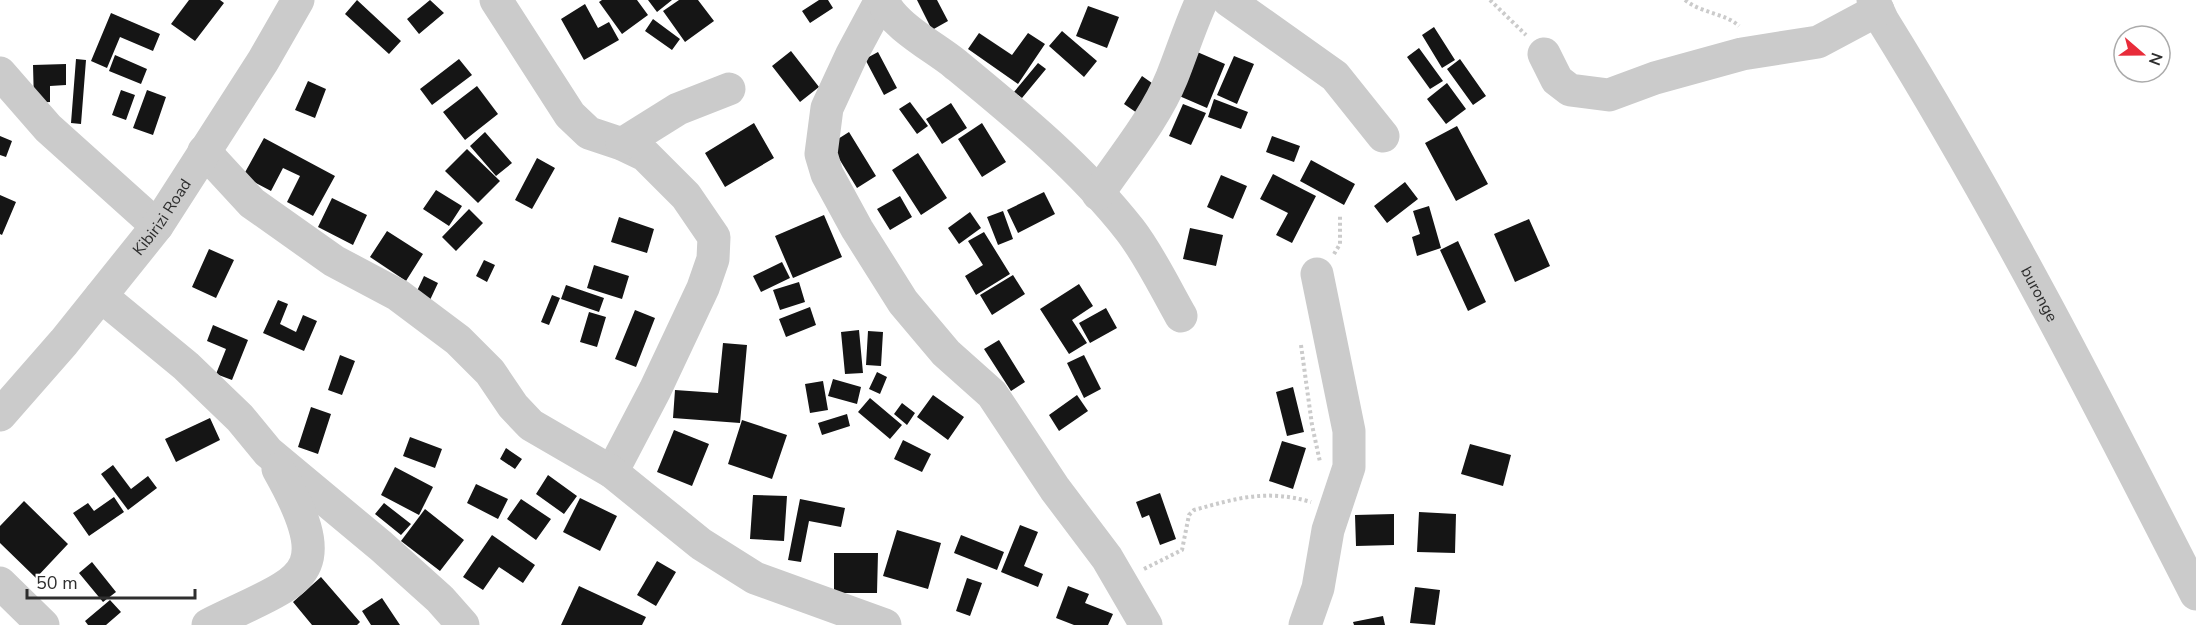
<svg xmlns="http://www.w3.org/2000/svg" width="2196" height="625" font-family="'Nunito Sans',sans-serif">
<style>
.building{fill:#151515}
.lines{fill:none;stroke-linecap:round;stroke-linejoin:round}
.path{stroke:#cbcbcb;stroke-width:4;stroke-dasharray:3 3;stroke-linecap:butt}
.minor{stroke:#cbcbcb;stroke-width:33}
.labels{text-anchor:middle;stroke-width:6;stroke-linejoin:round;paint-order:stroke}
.street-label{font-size:16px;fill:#2e2e2e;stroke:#fff}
</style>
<rect width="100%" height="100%" fill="#fff"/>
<path class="building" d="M189,0h31l4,3 -29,38 -24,-17z
M357,0l44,41 -12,13 -44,-40z
M430,0l14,13 -25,21 -12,-15z
M602,0h35l11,15 -26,19 -23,-32z
M648,0h24l-15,12z
M679,0h19l16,21 -29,21 -22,-31z
M819,0h9l5,8 -23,15 -8,-12z
M917,0h20l11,21 -16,9z
M585,4l13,24 11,-6 10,18 -35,20 -23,-41z
M1088,6l31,11 -12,31 -31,-12z
M111,13l49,21 -7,17 -33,-14 -13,31 -16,-7z
M653,19l27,20 -8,11 -27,-19z
M1434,27l21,33 -13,8 -20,-33z
M1062,31l35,30 -13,16 -35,-31z
M979,33l33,22 16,-22 17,11 -27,40 -50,-35z
M1419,48l24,33 -13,8 -23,-32z
M791,51l28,36 -19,15 -28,-36z
M1195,51l30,13 -18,44 -30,-13z
M878,52l19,36 -13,7 -19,-36z
M115,55l32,14 -6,15 -32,-13z
M1234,56l20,8 -17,40 -20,-9z
M76,59l10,1 -5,64 -10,-1z
M459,59l13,16 -40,30 -12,-16z
M1460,59l26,37 -13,9 -26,-36z
M1038,63l8,6 -24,29 -8,-6z
M66,64v21l-16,1v16l-16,1 -1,-38z
M1142,76l17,12 -19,27 -16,-11z
M308,81l18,8 -11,29 -20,-8z
M1447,83l19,26 -20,15 -19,-25z
M477,86l21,28 -33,26 -22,-28z
M121,90l14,5 -9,25 -14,-5z
M147,90l19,7 -13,38 -20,-7z
M1214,99l34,13 -7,17 -33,-12z
M910,102l18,24 -11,8 -18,-25z
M951,103l16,25 -25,16 -16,-25z
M1183,104l23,9 -15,32 -22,-9z
M754,123l20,35 -49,29 -20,-34z
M982,123l24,39 -24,15 -24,-38z
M1457,126l31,58 -32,17 -31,-58z
M485,132l27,31 -16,13 -26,-30z
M849,132l27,44 -19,12 -27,-44z
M0,136l12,5 -6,16 -6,-2z
M1272,136l28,10 -6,16 -28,-10z
M264,138l71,38 -22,40 -26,-14 13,-26 -17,-8 -12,23 -28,-15z
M467,149l33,32 -22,22 -33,-32z
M918,153l29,45 -26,17 -29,-45z
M537,158l18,10 -23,41 -17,-9z
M1311,160l44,24 -11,21 -44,-24z
M1273,174l43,22 -24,47 -16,-8 12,-22 -28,-14z
M1221,175l26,11 -14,33 -26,-12z
M1405,182l13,17 -31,24 -13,-17z
M436,190l26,16 -13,20 -26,-17z
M1044,192l11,22 -37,19 -11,-23z
M0,195l16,7 -14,33 -2,-1z
M900,196l12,21 -22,13 -13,-21z
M332,198l35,17 -14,30 -35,-18z
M1429,206l12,42 -24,8 -5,-19 8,-3 -7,-23z
M469,209l14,14 -27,28 -14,-14z
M1003,211l10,28 -15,6 -11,-28z
M970,212l11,16 -22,16 -11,-16z
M824,215l18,42 -49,21 -18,-42z
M619,217l35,12 -7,24 -36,-11z
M1529,219l21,47 -35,16 -21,-48z
M1190,228l33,7 -7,31 -33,-7z
M387,231l36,23 -17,27 -36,-24z
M984,232l26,42 -34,21 -11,-19 18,-11 -15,-24z
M1458,241l28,61 -18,9 -28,-61z
M209,249l25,11 -18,38 -24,-11z
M484,260l11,5 -8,17 -11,-6z
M782,262l8,16 -29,14 -8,-16z
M594,265l35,11 -7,23 -35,-11z
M1013,275l12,19 -33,21 -12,-20z
M424,276l14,7 -8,17 -14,-7z
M799,282l6,20 -25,8 -7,-20z
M1079,284l14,22 -21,14 15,23 -18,11 -29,-45z
M566,285l38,13 -5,14 -38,-13z
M552,295l8,3 -11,27 -8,-3z
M278,300l10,4 -8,20 16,8 7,-17 14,6 -13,30 -41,-18z
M810,307l6,18 -30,12 -7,-18z
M1106,308l11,20 -27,15 -11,-20z
M635,310l20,8 -19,49 -21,-8z
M589,312l17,5 -9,30 -17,-5z
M213,325l35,15 -16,40 -16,-6 10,-25 -19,-8z
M859,330l4,43 -18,1 -4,-42z
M868,331l15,1 -2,34 -15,-1z
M999,340l26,42 -14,9 -27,-42z
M723,343l24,2 -7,78 -67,-5 2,-28 43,3z
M340,355l15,6 -13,34 -14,-5z
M1084,355l17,34 -17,9 -17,-35z
M877,372l10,5 -7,17 -11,-5z
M833,379l28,8 -4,17 -29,-8z
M823,381l5,29 -18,3 -5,-29z
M1293,387l11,45 -17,4 -11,-44z
M933,395l31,22 -16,23 -31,-23z
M1077,395l11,16 -29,20 -10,-16z
M870,398l32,27 -12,14 -32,-27z
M902,403l13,10 -8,12 -13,-11z
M311,407l20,7 -13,40 -20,-7z
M847,414l3,12 -28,9 -4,-12z
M210,418l10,22 -44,22 -11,-23z
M742,420l45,15 -15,44 -44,-15z
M674,430l35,14 -17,42 -35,-14z
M410,437l32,12 -7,19 -32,-12z
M903,440l28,14 -9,18 -28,-13z
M1282,441l24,7 -13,41 -24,-8z
M1470,444l41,11 -8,31 -42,-12z
M506,448l16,11 -7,10 -15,-10z
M113,465l18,24 17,-13 9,12 -29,22 -27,-36z
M395,467l38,20 -14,28 -38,-20z
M548,475l29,21 -13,18 -28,-20z
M476,484l32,15 -10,20 -31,-16z
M1160,493l16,46 -16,6 -11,-30 -7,3 -6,-16z
M753,495l34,1 -3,45 -34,-2z
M114,497l10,15 -35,24 -16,-23 15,-10 6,8z
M580,498l37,18 -17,35 -37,-19z
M521,499l30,20 -15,21 -29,-21z
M800,499l45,9 -4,19 -32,-6 -8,41 -13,-2z
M24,501l44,43 -32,34 -36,-35v-17z
M384,503l27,21 -10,11 -26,-21z
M425,509l39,31 -24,31 -39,-30z
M1419,512l37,2 -1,39 -38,-1z
M1394,514v31l-38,1 -1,-31z
M1020,525l18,7 -14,34 19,8 -5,13 -37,-15z
M897,530l44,13 -13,46 -45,-13z
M492,535l43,30 -12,18 -24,-16 -16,23 -20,-13z
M961,535l43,17 -7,18 -43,-17z
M834,553h44l-1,40h-43z
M657,561l19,11 -20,34 -19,-11z
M92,562l24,30 -13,10 -24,-29z
M321,577l39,45 -3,3h-45l-19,-23z
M967,578l15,5 -12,33 -14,-5z
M579,586l67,31 -4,8h-81z
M1068,586l21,8 -4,9 28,11 -5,11h-34l-18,-7z
M1415,587l25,3 -5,35 -25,-2z
M382,598l18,27h-29l-9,-14z
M110,600l11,12 -15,13h-18l-3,-4z
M1383,616l2,9h-31l-1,-3z"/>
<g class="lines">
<path class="path" d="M1490,0l36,35
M1685,0c18,14 40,13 54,26
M1334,254l6,-10v-28
M1301,345l11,80 8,37
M1144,569l38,-19 7,-35 5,-5c44,-12 72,-21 117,-8"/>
<g class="minor">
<path d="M496,0l74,115 19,18 33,11 23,11 41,41 28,41 -1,22 -10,29 -48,102 -43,82"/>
<path d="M881,0l-29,54 -25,54 -6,46 6,20 30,55 46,73 43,51 46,41 63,95 52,69 39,67"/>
<path d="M883,0c8,24 51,47 71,63 62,51 126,103 176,167 20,26 35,58 51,86"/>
<path d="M1228,0l107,76 48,60"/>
<path id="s1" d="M1873,0l10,21c115,185 214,379 313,573"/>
<path d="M1544,54l13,26 13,10 39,5 46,-17 87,-24 76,-12 60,-32"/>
<path d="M0,73l48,55 109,98"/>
<path d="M622,144l56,-35 51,-20"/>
<path d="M204,151l48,52 82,58 64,34 60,45 32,32 23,34 18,19 81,47 89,72 54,34 130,47"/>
<path d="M1098,194c25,-37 57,-75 74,-117 10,-25 18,-51 30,-77"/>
<path d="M101,296l85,70 54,52 28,34 113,94 59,53 23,26"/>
<path id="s2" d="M0,415l64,-73 93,-116 106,-165 35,-61"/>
<path d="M0,583l43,42"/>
<path d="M208,625c92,-46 133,-45 70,-156"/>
<path d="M1305,625l13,-37 10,-58 21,-63v-36l-32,-157"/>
</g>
</g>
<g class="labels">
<g class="street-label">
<text dy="6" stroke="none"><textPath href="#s2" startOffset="256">Kibirizi Road</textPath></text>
<text dy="6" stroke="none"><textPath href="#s1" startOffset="338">buronge</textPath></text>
</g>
</g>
<g transform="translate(2142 54) rotate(110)"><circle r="28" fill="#ffffff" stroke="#ababab" stroke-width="1.5"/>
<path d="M0-4.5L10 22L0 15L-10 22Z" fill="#e82c3a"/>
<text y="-9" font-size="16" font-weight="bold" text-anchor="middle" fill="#2e2e2e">N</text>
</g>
<path d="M27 589v9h168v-9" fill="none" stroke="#2e2e2e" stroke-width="3"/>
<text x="36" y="589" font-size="18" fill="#2e2e2e" stroke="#ffffff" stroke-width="4.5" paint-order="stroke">50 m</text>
</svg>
